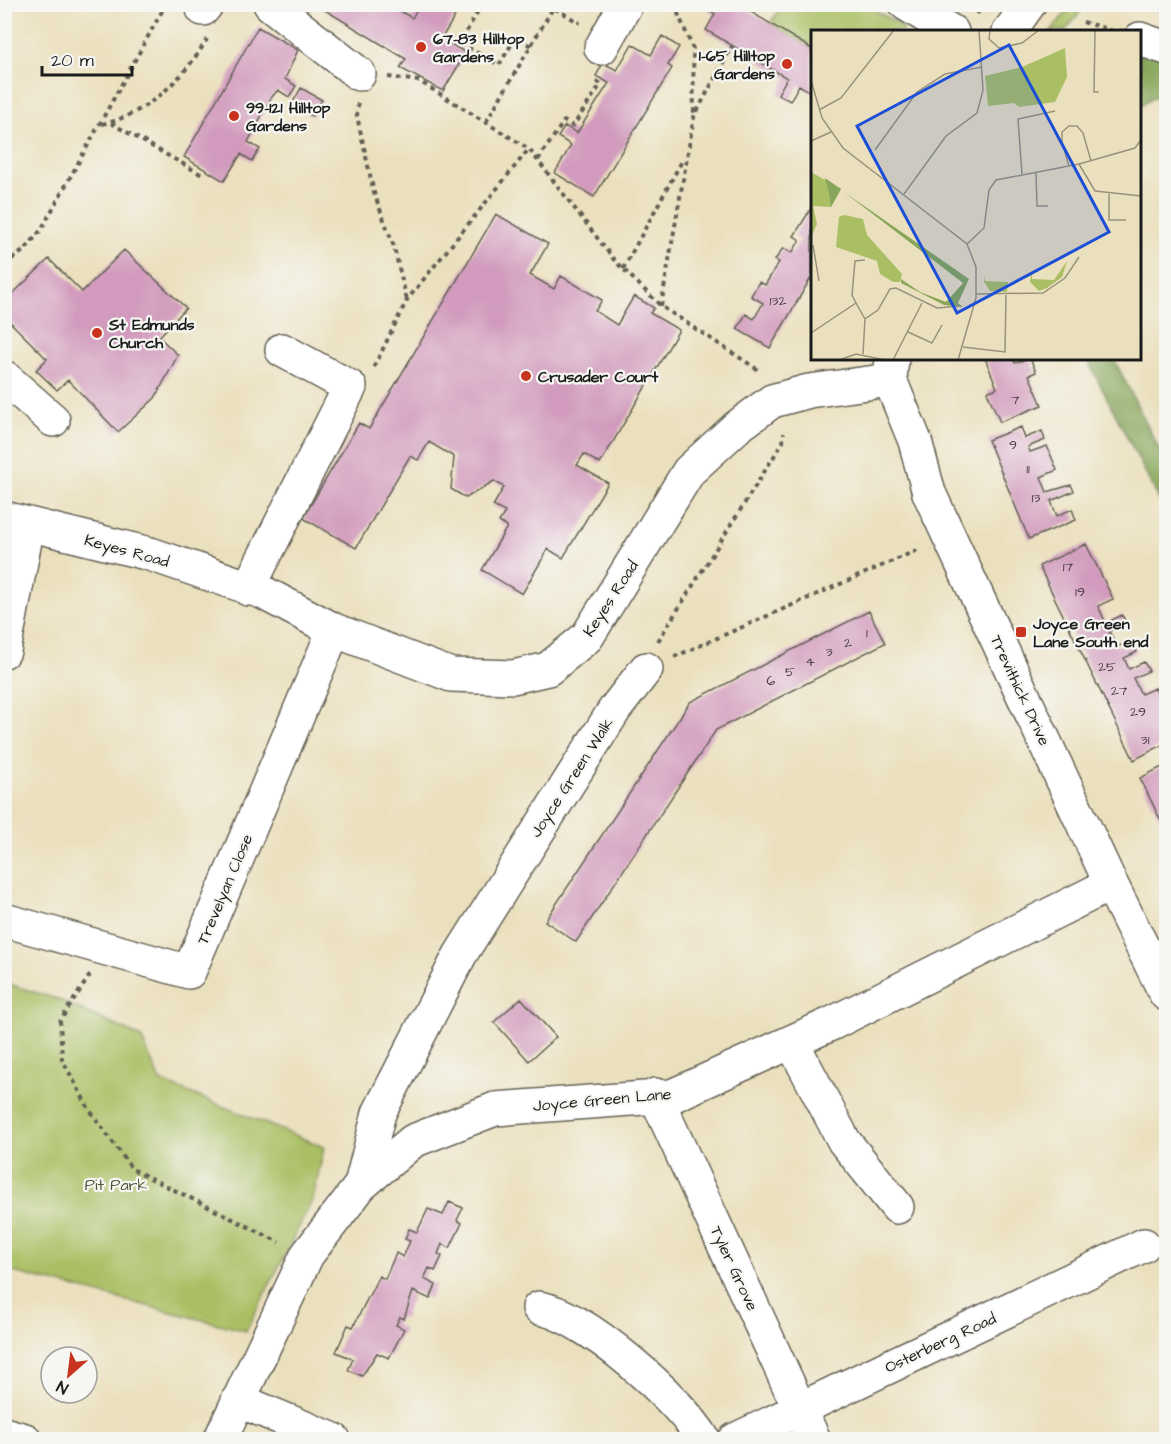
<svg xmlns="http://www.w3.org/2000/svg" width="1171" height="1444" font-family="'Architects Daughter',sans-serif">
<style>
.green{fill:#aabf64;stroke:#636e40;stroke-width:1.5}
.forest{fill:#87a65a;stroke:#52613b;stroke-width:1.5}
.building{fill:#d29bbd}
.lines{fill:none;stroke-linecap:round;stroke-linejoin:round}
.minor-casing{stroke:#646154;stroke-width:36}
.path{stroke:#646154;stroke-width:4;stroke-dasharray:4.5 4.5;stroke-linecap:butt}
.minor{stroke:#fff;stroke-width:33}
.poi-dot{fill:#c8321e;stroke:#f6f6f2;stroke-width:2}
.labels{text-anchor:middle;stroke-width:4.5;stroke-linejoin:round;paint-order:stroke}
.number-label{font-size:14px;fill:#4a3c44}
.poi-label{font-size:16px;font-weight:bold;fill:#1c1c1c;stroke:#f6f6f2;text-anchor:start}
.street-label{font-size:16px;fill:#1c1c1c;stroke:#f6f6f2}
.park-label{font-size:16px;fill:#4e5535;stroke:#f6f6f2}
.inset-road{fill:none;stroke:#98927d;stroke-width:1.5}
.view{fill:#1d4ed8;fill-opacity:0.15;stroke:#1d4ed8;stroke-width:3}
.inset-edge{fill:none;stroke:#1c1c1c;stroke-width:3}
</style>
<rect width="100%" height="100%" fill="#f6f6f2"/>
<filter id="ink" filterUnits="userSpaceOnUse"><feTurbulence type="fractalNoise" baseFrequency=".0167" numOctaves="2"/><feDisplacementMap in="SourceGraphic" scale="12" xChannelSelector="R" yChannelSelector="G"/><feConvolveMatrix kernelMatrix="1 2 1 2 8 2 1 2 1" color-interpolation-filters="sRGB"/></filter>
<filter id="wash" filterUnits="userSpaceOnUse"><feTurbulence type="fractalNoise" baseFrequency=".008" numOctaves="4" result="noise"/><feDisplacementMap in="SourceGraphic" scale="24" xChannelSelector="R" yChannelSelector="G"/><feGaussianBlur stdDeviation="1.35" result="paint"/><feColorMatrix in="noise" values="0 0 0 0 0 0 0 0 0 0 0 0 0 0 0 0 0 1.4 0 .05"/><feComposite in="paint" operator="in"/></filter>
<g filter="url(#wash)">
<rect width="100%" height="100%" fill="#ebe0bd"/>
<path class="green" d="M782,5h84l36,21 1,5 -91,1v17l-42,-25z
M1072,5h14l-21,26h-14z
M5,983l52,16 84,38 19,44 164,66 -11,52 -67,132 -241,-61z"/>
<path class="forest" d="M1140,34l26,19v45h-13l-13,8z
M1087,359h27l52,104v50z"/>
<g id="blocks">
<path class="building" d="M315,4h73l24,14 8,-14h42l-19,32 3,5 20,12 -23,38 -43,-23 6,-9z
M699,4h39l74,45v44l-13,-8 -9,16 -12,-7 9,-16 -81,-48 9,-16z
M1147,4h19v9l-19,-8z
M258,27l40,23 -13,29 11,7 -7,11 -11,-7 -7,8 -23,44 12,7 -8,12 -11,-7 -17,27 -40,-24z
M662,36l17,11 -11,18 4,3 -78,129 -39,-24 16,-28 -13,-8 7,-11 12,7 32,-50 -13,-7 7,-13 14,7 15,-26 19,11z
M301,88l21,12 -10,16 -20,-12z
M810,210l2,2v64l-42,72 -33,-19 9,-15 8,5 9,-16 -12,-7 8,-14 6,3 14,-23 -4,-2 8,-12 9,5 8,-13 -6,-4z
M496,214l52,30 -18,31 24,14 7,-13 41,24 -7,11 22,14 17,-29 20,12 -4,5 29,17 -79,134 -16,-10 -7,11 31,18 -45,75 -15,-9 -26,45 -40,-24 25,-43 -8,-5 6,-10 -12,-6 11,-19 -10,-6 -28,17 -15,-9 3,-32 -25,-15 -11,18 -8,-4 -54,92 -53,-30 56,-95 10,6z
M124,250l62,58 -27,29 19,18 -23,43 -37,34 -50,-52 -11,10 -21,-20 11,-11 -43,-43v-14l45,-43 33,33z
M985,358h28l2,5 15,-5 6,14 -7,3 13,30 -42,17 -13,-30 10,-4z
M1021,427l4,11 17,-7 3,9 -17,7 2,5 17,-6 10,24 -16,7 6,15 24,-7 3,6 -23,10 6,15 15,-7 4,11 -47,19 -41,-99z
M1086,544l27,55 -15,7 8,17 16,-8 4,8 -17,8 8,16 15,-7 5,12 -13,6 5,11 15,-7 5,9 -16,7 8,16 14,-6 11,24v31l-32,17 -95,-194z
M869,611l16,32 -169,87 -140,212 -31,-21 145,-219z
M1166,765v59l-3,1 -23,-47z
M521,998l35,39 -27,24 -35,-39z
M449,1202l14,6 -6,12 5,3 -12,25 -8,-4 -4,10 4,2 -7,15 -6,-3 -5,11 12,6 -6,14 -17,-8 -9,28 -4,-2 -4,8 8,4 -15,29 -12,-5 -15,23 -14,-6 5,-11 -17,-7 12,-27 5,2 26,-51 6,3 11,-26 7,4 7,-16 -5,-2 4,-10 8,3 11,-23 15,6z"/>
</g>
</g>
<g filter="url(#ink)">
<use href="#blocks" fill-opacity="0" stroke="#646154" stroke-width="1.5"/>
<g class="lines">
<g class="minor-casing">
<path id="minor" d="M270,4l89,70
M906,4l46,28
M203,9l4,-5
M1009,32l20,-28
M1140,39l26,9
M601,48l25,-44
M892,358l-2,22 25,61 14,52 182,391 55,110
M4,377l49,43
M4,518l146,36 112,38 72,38 117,45 62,2 35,-8 39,-32 102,-166 48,-44 35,-26 37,-10 81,-11
M248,589l102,-202 -68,-37
M4,651l24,-126
M4,920l185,52 145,-342
M792,1042l52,99 53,66
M655,1095l159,345
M361,1185l18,-72 81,-158 155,-246 31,-40
M539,1308c48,8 140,91 165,132
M238,1400l96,40
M4,1434l21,6
M220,1440l87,-185 54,-70 52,-44 82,-32 177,-13 161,-73 278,-139
M735,1440l409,-195"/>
</g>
<path class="path" d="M482,4l-22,39 39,22 17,-28 15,9
M547,4l33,19
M674,4l19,45 1,68
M751,12l5,-8
M977,14l6,-10
M1083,22l28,8
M388,77l31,4 110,68 86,112 46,45 99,65
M358,103l-1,13 17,77 19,51 14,56
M486,122l67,-114
M111,123l93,53
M102,124c45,-9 83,-47 105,-85
M538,160l26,-39 9,5 28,-42 -7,-5
M4,264l21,-14 16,-20 125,-226
M623,269l60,-110
M661,306l33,-189 38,-71
M374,367l33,-67 122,-151
M658,641l125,-199 1,-9
M674,657l246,-108
M90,975l-30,46 2,38 27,50 43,60 147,73"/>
<use href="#minor" class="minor"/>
</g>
</g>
<g class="poi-dot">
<circle cx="421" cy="47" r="6"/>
<circle cx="787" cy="64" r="6"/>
<circle cx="234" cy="116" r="6"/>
<circle cx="97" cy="333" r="6"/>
<circle cx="526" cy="376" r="6"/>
<rect x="1015" y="626" width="12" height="12" rx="3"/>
</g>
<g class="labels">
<g class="number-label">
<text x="778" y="305">132</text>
<text x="1015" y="404">7</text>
<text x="1013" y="449">9</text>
<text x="1028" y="473">11</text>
<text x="1036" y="502">13</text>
<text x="1068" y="571">17</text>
<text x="1080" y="596">19</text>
<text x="867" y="637">1</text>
<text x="848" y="647">2</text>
<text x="829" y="656">3</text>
<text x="810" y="666">4</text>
<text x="1107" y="671">25</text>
<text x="790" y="676">5</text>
<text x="771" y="685">6</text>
<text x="1119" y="695">27</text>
<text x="1138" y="716">29</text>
<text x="1145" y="744">31</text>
</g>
<g class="poi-label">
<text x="433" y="44">67-83 Hilltop<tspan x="433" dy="18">Gardens</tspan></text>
<text x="775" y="61" text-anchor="end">1-65 Hilltop<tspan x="775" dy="18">Gardens</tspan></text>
<text x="246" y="113">99-121 Hilltop<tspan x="246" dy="18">Gardens</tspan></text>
<text x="109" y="330">St Edmunds<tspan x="109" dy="18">Church</tspan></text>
<text x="538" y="382">Crusader Court</text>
<text x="1033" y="629">Joyce Green<tspan x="1033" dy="18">Lane South end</tspan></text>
</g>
<g class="street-label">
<text transform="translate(127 550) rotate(15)" y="6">Keyes Road</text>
<text transform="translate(610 598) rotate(-57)" y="6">Keyes Road</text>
<text transform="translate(1021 690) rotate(65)" y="6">Trevithick Drive</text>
<text transform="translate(571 777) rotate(-57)" y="6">Joyce Green Walk</text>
<text transform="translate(224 889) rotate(-67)" y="6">Trevelyan Close</text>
<text transform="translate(602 1099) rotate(-5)" y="6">Joyce Green Lane</text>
<text transform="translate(735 1268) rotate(65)" y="6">Tyler Grove</text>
<text transform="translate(940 1342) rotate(-25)" y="6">Osterberg Road</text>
</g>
<g class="park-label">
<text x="116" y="1190">Pit Park</text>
</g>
</g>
<g transform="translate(811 30)">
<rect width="330" height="330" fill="#ebe0bd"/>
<path d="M254,18l2,29 -12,25 -36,5 -5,-4 -26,3 -3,-30 37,-9zM0,142l30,17 -10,18 -18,-1 4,18 -6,13zM33,185l19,4 4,16 35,39 -2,8h-7l-13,-8 -3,-13 -41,-14 3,-30zM256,231l-5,16 -15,11 -8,3 -9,-9 2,-12v9l22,1zM174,245v6l23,1 -1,10 -17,-1 -6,-9z" fill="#aabf64"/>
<path d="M14,148l16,11 -10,18 -2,-14zM33,162l125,87 -11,24 5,4 -19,-2 -43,-22v-4l19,13 26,10 17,-19z" fill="#87a65a"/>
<path class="inset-road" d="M179,0l-1,9 10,9 23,-5 17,-13M284,0l-1,62h5M0,50l11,38 21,30 124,96 9,23v31l-18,62M8,80l22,-12 53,-68M0,111l20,-9M64,120l42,-58 28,-18 37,-7M268,134l16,27 46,5M258,136l-7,-24v-10l7,-6h8l6,7 8,28M225,143l1,33h11M211,144l-4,-55 37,-8M93,164l42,-58 31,-23 6,-23 -4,-60M298,164v26h17M156,214l17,-16 5,-38 7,-10 83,-16 56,-16 6,-8M2,215l6,36M165,264l67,-1 22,-15 14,-21M45,273l-4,-8 3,-34 10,-1M97,302l24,11 10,-18M0,303l45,-30 9,16M152,317l42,5 1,-57M52,324l2,-35 13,-9 12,-21 6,-1 41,20 22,-2M28,330l17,-6 29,6M82,330l29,-57"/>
<path class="view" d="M198,15l100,187 -152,81 -100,-187z"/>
<rect width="330" height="330" class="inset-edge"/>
</g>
<rect width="1171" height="1444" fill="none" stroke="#f6f6f2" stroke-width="24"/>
<g transform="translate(69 1375) rotate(208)"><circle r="28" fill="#f6f6f2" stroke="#9f9f9c" stroke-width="1.5"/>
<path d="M0-4.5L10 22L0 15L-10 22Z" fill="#c8321e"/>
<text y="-9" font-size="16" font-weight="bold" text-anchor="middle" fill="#1c1c1c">N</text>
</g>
<path d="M42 66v9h90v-9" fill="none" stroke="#1c1c1c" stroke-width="3"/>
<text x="51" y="66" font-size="18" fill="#1c1c1c" stroke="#f6f6f2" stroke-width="4.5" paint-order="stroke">20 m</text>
</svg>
